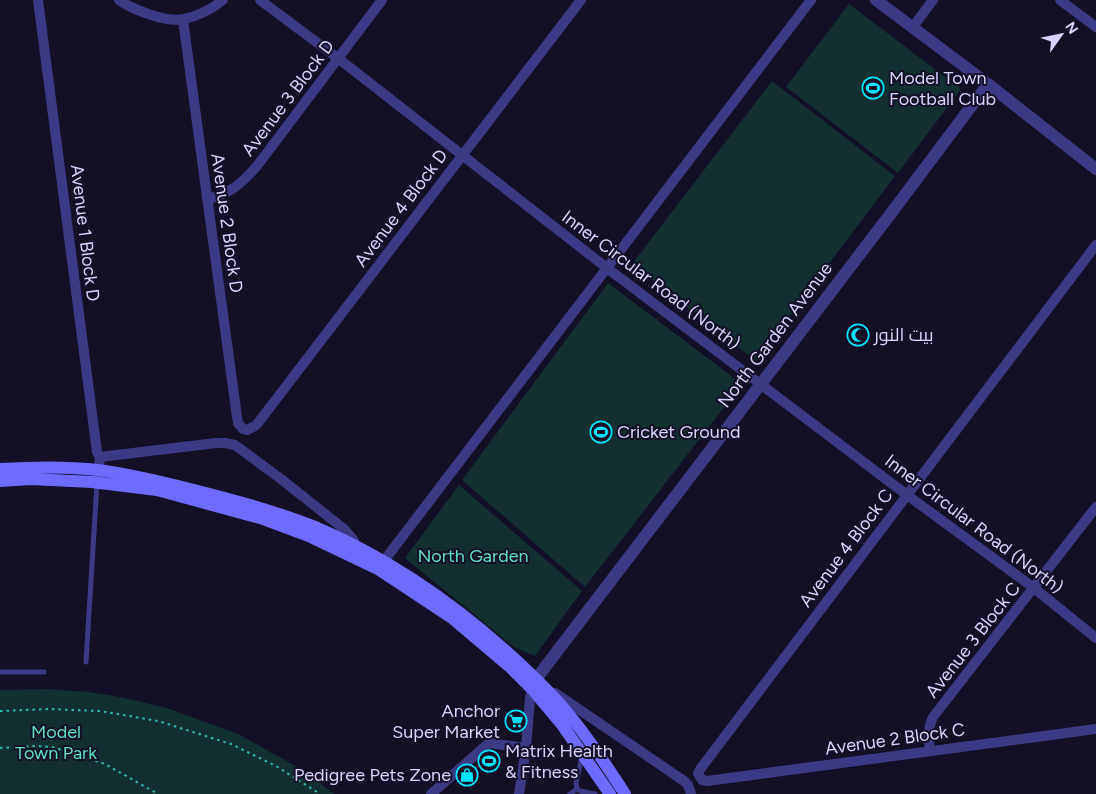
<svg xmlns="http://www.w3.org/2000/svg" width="1096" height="794" font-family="Figtree,Cairo,sans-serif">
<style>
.green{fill:#12302f}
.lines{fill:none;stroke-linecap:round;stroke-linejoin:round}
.path{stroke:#2fb8b0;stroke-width:2;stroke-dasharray:2.5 4;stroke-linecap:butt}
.service{stroke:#3d3a85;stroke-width:5}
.minor{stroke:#3d3a85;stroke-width:10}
.tertiary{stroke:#3d3a85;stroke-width:12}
.secondary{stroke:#6f6bff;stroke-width:12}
.labels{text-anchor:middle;stroke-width:4;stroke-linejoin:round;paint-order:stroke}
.poi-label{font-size:18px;fill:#d9d4ff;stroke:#130f26;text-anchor:start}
.street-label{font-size:18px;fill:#d9d4ff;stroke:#130f26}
.park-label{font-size:18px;fill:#5fe0c0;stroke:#130f26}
</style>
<rect width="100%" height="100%" fill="#130f26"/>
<path class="green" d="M849,4l112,85 -63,84 -112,-86z
M772,81l123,95 -139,185 -124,-97z
M608,283l134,101 -157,203 -123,-107z
M459,485l123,106 -47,65 -21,-9 -109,-89z
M47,689l42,3 20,3 29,6 29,7 71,26 65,36 31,24h-334v-104z"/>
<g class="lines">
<path class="path" d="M0,711l49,-2 51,2 58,10 73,23 45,22 44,28
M0,748l37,-2 15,1 53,17 53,30"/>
<path class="service" d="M86,662l11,-179
M0,672h44
M582,757l-6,26 1,6 3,2 15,3
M570,794l7,-5"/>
<path class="minor" d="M38,0l59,452 3,5 -2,20
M119,0c15,10 47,23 65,19 14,-3 28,-10 39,-19
M260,0l79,59 268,209 300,227 127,93 62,50
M1060,0l36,27
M183,20l54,397 1,6 5,6
M912,28l21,-28
M207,199c23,-5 34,-15 50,-33l125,-166
M243,429l4,1 8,-4 3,-3 323,-423
M100,457l116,-14h9l10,2 46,34 63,50 8,9 2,3 -1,4
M380,566l431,-566
M555,693l129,88 4,4 3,9
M930,750c-2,-12 -2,-22 3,-33l163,-210
M700,777l-2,-4 3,-5 395,-523
M700,777l2,3 5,1 389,-52
M431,794l58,-51 37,5
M519,794l7,-46 4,-50 3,-13"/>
<path class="tertiary" d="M876,0l112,84 108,85
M536,679l356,-467 96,-128"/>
<path class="secondary" d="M0,469c33,-2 65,-3 98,1 32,4 64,12 96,20 40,10 80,21 119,36 76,32 145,80 206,137 16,15 33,31 47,48 22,26 41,55 59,83
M0,481l31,-2 61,3 65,8 103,28 51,19 67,32 74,49 59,50 21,21 31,37 47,68"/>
</g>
<defs>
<g id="stadium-ring" transform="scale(1.125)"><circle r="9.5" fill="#130f26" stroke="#00e5ff" stroke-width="1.5"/><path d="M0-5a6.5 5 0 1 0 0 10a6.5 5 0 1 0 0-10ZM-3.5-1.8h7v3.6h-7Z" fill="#00e5ff"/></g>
<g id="mosque-ring" transform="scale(1.125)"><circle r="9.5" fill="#130f26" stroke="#00e5ff" stroke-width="1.5"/><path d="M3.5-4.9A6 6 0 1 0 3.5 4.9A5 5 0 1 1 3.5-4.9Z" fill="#00e5ff"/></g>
<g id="supermarket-ring" transform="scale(1.125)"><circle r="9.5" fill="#130f26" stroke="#00e5ff" stroke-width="1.5"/><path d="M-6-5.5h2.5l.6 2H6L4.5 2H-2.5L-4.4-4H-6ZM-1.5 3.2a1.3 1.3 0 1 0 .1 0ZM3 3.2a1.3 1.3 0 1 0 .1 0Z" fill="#00e5ff"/></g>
<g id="shop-ring" transform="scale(1.125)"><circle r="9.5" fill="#130f26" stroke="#00e5ff" stroke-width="1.5"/><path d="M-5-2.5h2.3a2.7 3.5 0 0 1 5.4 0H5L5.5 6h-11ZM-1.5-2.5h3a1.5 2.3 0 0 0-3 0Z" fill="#00e5ff"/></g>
</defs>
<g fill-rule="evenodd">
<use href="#stadium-ring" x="873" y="88"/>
<use href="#mosque-ring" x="858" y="335"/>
<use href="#stadium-ring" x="601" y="432"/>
<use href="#supermarket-ring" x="516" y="721"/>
<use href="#stadium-ring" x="489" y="761"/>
<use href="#shop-ring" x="467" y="775"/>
</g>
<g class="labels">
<g class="poi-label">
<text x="889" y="84">Model Town<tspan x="889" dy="21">Football Club</tspan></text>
<text x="874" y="341">بیت النور</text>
<text x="617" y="438">Cricket Ground</text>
<text x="500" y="717" text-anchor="end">Anchor<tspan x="500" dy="21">Super Market</tspan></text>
<text x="505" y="757">Matrix Health<tspan x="505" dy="21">&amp; Fitness</tspan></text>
<text x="451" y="781" text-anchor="end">Pedigree Pets Zone</text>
</g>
<g class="street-label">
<text transform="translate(288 98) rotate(-53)" y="6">Avenue 3 Block D</text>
<text transform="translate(401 208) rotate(-53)" y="6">Avenue 4 Block D</text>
<text transform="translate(227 223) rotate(82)" y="6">Avenue 2 Block D</text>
<text transform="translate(85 233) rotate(83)" y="6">Avenue 1 Block D</text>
<text transform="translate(651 280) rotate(37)" y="6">Inner Circular Road (North)</text>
<text transform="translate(775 335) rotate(-53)" y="6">North Garden Avenue</text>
<text transform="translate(974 524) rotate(37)" y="6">Inner Circular Road (North)</text>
<text transform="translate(846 548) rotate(-53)" y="6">Avenue 4 Block C</text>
<text transform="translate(973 640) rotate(-52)" y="6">Avenue 3 Block C</text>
<text transform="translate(895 739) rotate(-8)" y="6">Avenue 2 Block C</text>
</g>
<g class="park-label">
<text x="473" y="562">North Garden</text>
<text x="56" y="738">Model<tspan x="56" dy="21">Town Park</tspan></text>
</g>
</g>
<g transform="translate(1061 35) rotate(57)" stroke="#130f26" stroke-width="4" paint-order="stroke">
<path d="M0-4L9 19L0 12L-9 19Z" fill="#d9d4ff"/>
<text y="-8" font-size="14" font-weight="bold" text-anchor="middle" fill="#d9d4ff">N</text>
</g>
</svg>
